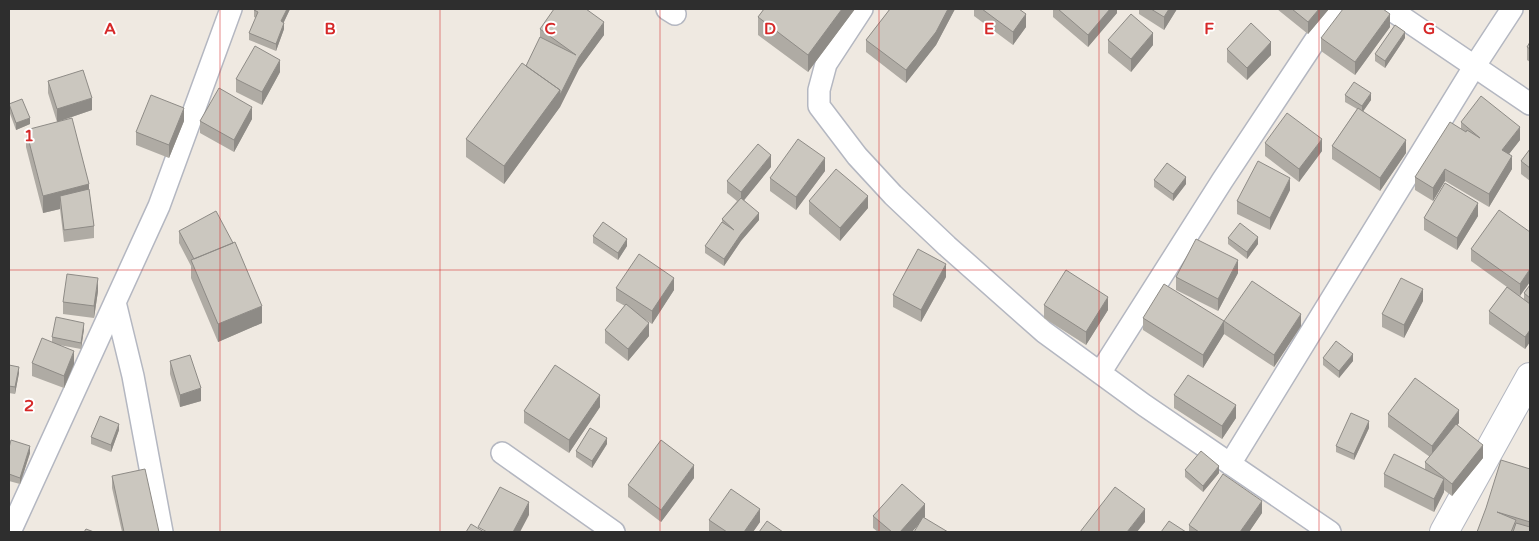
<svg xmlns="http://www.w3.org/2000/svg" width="1539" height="541" font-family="'Varela Round',sans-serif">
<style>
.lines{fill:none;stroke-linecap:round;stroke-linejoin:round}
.street-casing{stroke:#b4b7c1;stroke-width:24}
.secondary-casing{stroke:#b4b7c1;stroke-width:30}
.street{stroke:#fff;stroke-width:21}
.secondary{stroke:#fff;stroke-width:28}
.wall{fill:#afaba4}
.shaded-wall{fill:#8e8b86}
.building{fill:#cbc7bf;stroke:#8e8b86}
.grid{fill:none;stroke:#d62828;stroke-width:1;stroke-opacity:0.55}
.grid-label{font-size:16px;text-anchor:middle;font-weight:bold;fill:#d62828;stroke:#fff;stroke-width:4;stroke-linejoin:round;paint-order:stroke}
</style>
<rect width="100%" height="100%" fill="#efe9e1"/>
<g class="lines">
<g class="street-casing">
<path id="street" d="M667,9l8,5
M862,9l-36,55 -7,26v16l38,50 36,39 54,51 97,86 100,73 186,127
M1390,9l140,95
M115,302l18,74 29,156
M1100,373l122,-192 114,-172
M502,453l112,79
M1230,464l244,-397 38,-58
M10,532l149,-326 72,-197"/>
</g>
<g class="secondary-casing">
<path id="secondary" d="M1444,532l86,-155"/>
</g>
<use href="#street" class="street"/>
<use href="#secondary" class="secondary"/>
</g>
<path class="wall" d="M290,9l-6,13v7l-8,22 -27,-11v-7l7,-15 -2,-1v-7z
M764,9h91l-47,63 -50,-37v-18z
M890,9h65l-19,36 -30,38 -40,-31v-12z
M974,9h45l7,18 -13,18 -39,-29z
M1053,9h64v4l-29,34 -35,-30z
M1139,9h38l-13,21 -25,-16z
M1277,9h52l-21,25z
M1390,27l-35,48 -34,-24v-13z
M540,29l64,6 -25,34 -19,38 -56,77 -38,-27v-18l60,-73 14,-28z
M1405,38l-20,30 -10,-7v-7z
M1108,40l45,5 -22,27 -23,-19z
M1530,42v20l-3,-2v-13z
M1227,49l44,6 -24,25 -20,-18z
M280,72l-18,33 -26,-13v-13z
M48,81l44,29 -35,12 -9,-29z
M1345,95l26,5 -8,11 43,42 -26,38 -48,-32v-13l25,-37 -12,-7z
M9,104l21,20 -14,6 -7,-19z
M252,119l-18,33 -34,-19v-12z
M184,121l-15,37 -33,-13v-13z
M1461,122l59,18 -11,14 3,15 -23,38 -44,-26 -12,20 -18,-11v-13l46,-48z
M26,130l63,59 5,37v12l-30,4 -4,-33 -17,4 -17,-66z
M1265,143l57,8 -23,31 -34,-26z
M1530,149v32l-9,-7v-13z
M771,167l-27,33 15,20 -18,21 -17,25 -19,-13v-7l17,-24v-3l15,-18 -10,-8v-12z
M825,171l-29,39 -26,-19v-13z
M1154,180l32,4 -13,17 -19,-14z
M1290,190l-20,40 -33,-16v-13z
M809,201l59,7 -28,33 -31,-27z
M1478,216l-21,34 -33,-20v-12z
M179,231l83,92 -44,19 -27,-64v-12l-12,-23z
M1530,232l-10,64 4,3v-6l6,-8v57l-5,7 -36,-25v-13l18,-24 -36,-26v-12z
M593,236l34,10 -9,14 -25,-17z
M1228,238l30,6 -11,15 -19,-15z
M1238,273l-20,38 -42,-21v-13z
M946,277l-25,45 -28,-15v-12z
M616,288l58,2 -22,34 -6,-4 3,16 -21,25 -23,-18v-13l20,-24 -9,-5z
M98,291l-4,27 -31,-4v-12z
M1423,301l-19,37 -22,-11v-13z
M1044,305l64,5 -22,35 -42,-27z
M1143,318l81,3 77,5 -27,41 -50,-33 -21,34 -60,-38z
M84,329l-3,20 -22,-4 15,19 -10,24 -32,-12v-13l20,-21v-5z
M1323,358l30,3 -14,17 -16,-13z
M170,361l31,40 -21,6 -10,-33z
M9,365l10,8 -4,21 -6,-1z
M1174,395l62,23 -14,21 -48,-31z
M600,407l-31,46 -45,-30v-12z
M1388,414l71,9 -2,2 26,33 -31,38 -8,-6v2l-10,20 -50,-25v-13l41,-4v-8l5,-5 -42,-30z
M1369,428l-15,32 -18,-8v-6z
M119,430l-8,22 -20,-8v-7z
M607,444l-15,24 -16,-11v-6z
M9,448l21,5 -10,31 -11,-3z
M1530,469v63h-53z
M1185,470l34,3 -16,19 -18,-15z
M112,476l47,56h-37l-10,-44z
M694,478l-33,44 -33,-25v-12z
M1262,513l-13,19h-60v-7z
M873,516l52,1 -13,15h-34l-5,-4z
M709,520l51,2 -7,10h-44z"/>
<path class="shaded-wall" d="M287,9h3l-9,19v-7z
M842,9h13l-47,63v-17z
M948,9h7l-19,36 -30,38v-13z
M1110,9h7v4l-29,34v-12z
M1169,9h8l-13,21v-13z
M1319,9h10l-21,25v-12z
M1026,14v13l-13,18v-13z
M1390,14v13l-35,48v-13z
M604,22v13l-25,34 -19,38 -56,77v-18l75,-109z
M284,23v6l-8,22v-7z
M1405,32v6l-20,30v-7z
M1153,33v12l-22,27v-13z
M1271,42v13l-24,25v-12z
M280,60v12l-18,33v-13z
M1371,93v7l-9,13v-7z
M92,98v12l-35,12v-13z
M252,107v12l-18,33v-12z
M184,108v13l-15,37v-13z
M30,118v6l-14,6v-7z
M1520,127v13l-18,23v-13z
M1322,139v12l-23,31v-13z
M1406,140v13l-26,38v-13z
M771,155v12l-30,37v-12z
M1512,156v13l-23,38v-13z
M825,158v13l-29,39v-13z
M1445,169v12l-12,20v-13z
M1186,177v7l-13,17v-7z
M1290,178v12l-20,40v-12z
M89,184v17l-29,-5v13l-17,4v-17z
M868,196v12l-28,33v-13z
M1478,203v13l-21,34v-12z
M759,213v7l-18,21 -17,25v-7l17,-25z
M1258,237v7l-11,15v-7z
M627,239v7l-9,14v-7z
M1238,260v13l-20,38v-12z
M946,264v13l-25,45v-12z
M1530,269v13l-10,14v-12z
M98,278v13l-4,27v-12z
M674,278v12l-22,34v-13z
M1423,289v12l-19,37v-13z
M1108,297v13l-22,35v-13z
M262,306v17l-44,19v-18z
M1301,314v12l-27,41v-12z
M1224,321v13l-21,34v-13z
M84,323v6l-3,20v-6z
M649,323v13l-21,25v-12z
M1530,330v12l-5,7v-12z
M74,351v13l-10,24v-12z
M1353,354v7l-14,17v-7z
M19,367v6l-4,21v-7z
M201,388v13l-21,6v-12z
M600,395v12l-31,46v-13z
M1236,405v13l-14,21v-13z
M1459,410v13l-27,36v-13z
M1369,421v7l-15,32v-6z
M119,424v6l-8,22v-7z
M607,438v6l-15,24v-7z
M1483,445v13l-31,38v-12z
M30,446v7l-10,31v-6z
M694,465v13l-33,44v-12z
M1219,466v7l-16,19v-6z
M1444,479v13l-10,20v-13z
M1262,501v12l-13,19h-9z
M529,502v13l-9,17h-7z
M925,504v13l-13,15h-12z
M760,509v13l-7,10h-9z
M1145,509v13l-8,10h-10z"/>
<path class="building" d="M255,9h32l-6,12 3,2 -8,21 -27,-11 9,-21 -4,-2z
M554,9h32l18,13 -25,35 -19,38v-5l-34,-24 14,-29 36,18 -36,-26z
M764,9h78l-34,46 -50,-38z
M890,9h58l-12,23 -30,38 -40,-30z
M982,9h37l7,5 -13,18z
M1058,9h52l-22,26z
M1151,9h18l-5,8z
M1292,9h27l-11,13z
M1343,9h40l7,5 -35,48 -34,-24z
M1131,14l22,19 -22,26 -23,-19z
M1251,23l20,19 -24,26 -20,-19z
M1395,25l10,7 -20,29 -10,-7z
M1530,42v7l-3,-2z
M255,46l25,14 -18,32 -26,-13z
M522,63l38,27 -56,76 -38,-27z
M83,70l9,28 -35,11 -9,-28z
M1354,82l17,11 -9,13 -17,-11z
M219,88l33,19 -18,33 -34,-19z
M151,95l33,13 -15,37 -33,-13z
M1481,96l39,31 -18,23 10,6 -23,38 -44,-25 -12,19 -18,-11 35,-55 16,10 1,-2 13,8 -19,-16z
M22,99l8,19 -14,5 -7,-19z
M1358,108l48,32 -26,38 -48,-32z
M1287,113l35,26 -23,30 -34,-26z
M72,118l17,66 -46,12 -17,-66z
M798,139l27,19 -29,39 -26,-19z
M758,144l13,11 -30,37 -14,-11z
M1530,149v19l-9,-7z
M1258,161l32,17 -20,40 -33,-17z
M1167,163l19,14 -13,17 -19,-14z
M836,169l32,27 -28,32 -31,-27z
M1445,183l33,20 -21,35 -33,-20z
M89,189l5,37 -30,4 -4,-34z
M741,198l18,15 -18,21 -17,25 -19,-13 17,-24 12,8 -12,-11z
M1499,210l31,22v37l-10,15 -49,-35z
M216,211l17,32 -39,16 -15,-28z
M603,222l24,17 -9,14 -25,-17z
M1240,223l18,14 -11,15 -19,-14z
M1196,239l42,21 -20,39 -42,-22z
M235,242l27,64 -44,18 -27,-64z
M918,249l28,15 -25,46 -28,-15z
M639,254l35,24 -22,33 -36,-23z
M1066,270l42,27 -22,35 -42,-27z
M67,274l31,4 -4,28 -31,-4z
M1401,278l22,11 -19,36 -22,-11z
M1252,281l49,33 -27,41 -50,-34 -21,34 -60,-37 21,-34 60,37z
M1530,285v13l-6,-5z
M1507,287l23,17v26l-5,7 -36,-26z
M626,304l23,19 -21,26 -23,-19z
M56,317l28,6 -3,20 -29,-6z
M42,338l32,13 -10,25 -32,-13z
M1336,341l17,13 -14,17 -16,-13z
M190,355l11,33 -21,7 -10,-34z
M9,365l10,2 -4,20 -6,-1z
M555,365l45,30 -31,45 -45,-29z
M1188,375l48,30 -14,21 -48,-31z
M1415,378l44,32 -27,36 -44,-32z
M1351,413l18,8 -15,33 -18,-8z
M100,416l19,8 -8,21 -20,-8z
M1456,424l27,21 -31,39 -27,-22z
M590,428l17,10 -15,23 -16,-10z
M11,440l19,6 -10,32 -11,-4v-26z
M661,440l33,25 -33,45 -33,-25z
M1201,451l18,15 -16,20 -18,-16z
M1394,454l50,25 -10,20 -50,-25z
M1501,460l29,9v53l-33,-10 19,8 -5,12h-34l9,-24z
M145,469l14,63h-35l-12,-56z
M1223,474l39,27 -22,31h-41l-10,-7z
M902,484l23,20 -25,28h-8l-19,-16z
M500,487l29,15 -16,30h-26l-9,-5z
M1115,487l30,22 -18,23h-47z
M731,489l29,20 -16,23h-17l-18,-12z
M923,517l25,15h-34z
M767,521l16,11h-24z
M1169,521l17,11h-25z
M1516,523l14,4v5h-17z
M471,524l13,8h-18z
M86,529l8,3h-10z"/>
<path class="grid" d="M220,9v523M440,9v523M660,9v523M879,9v523M1099,9v523M1319,9v523M9,270h1521"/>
<g class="grid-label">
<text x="110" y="34">A</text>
<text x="330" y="34">B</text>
<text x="550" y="34">C</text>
<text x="770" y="34">D</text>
<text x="989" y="34">E</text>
<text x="1209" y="34">F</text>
<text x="1429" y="34">G</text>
<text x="29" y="141">1</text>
<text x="29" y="411">2</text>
</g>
<rect width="1539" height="541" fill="none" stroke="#2e2e2e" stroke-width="20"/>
</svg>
